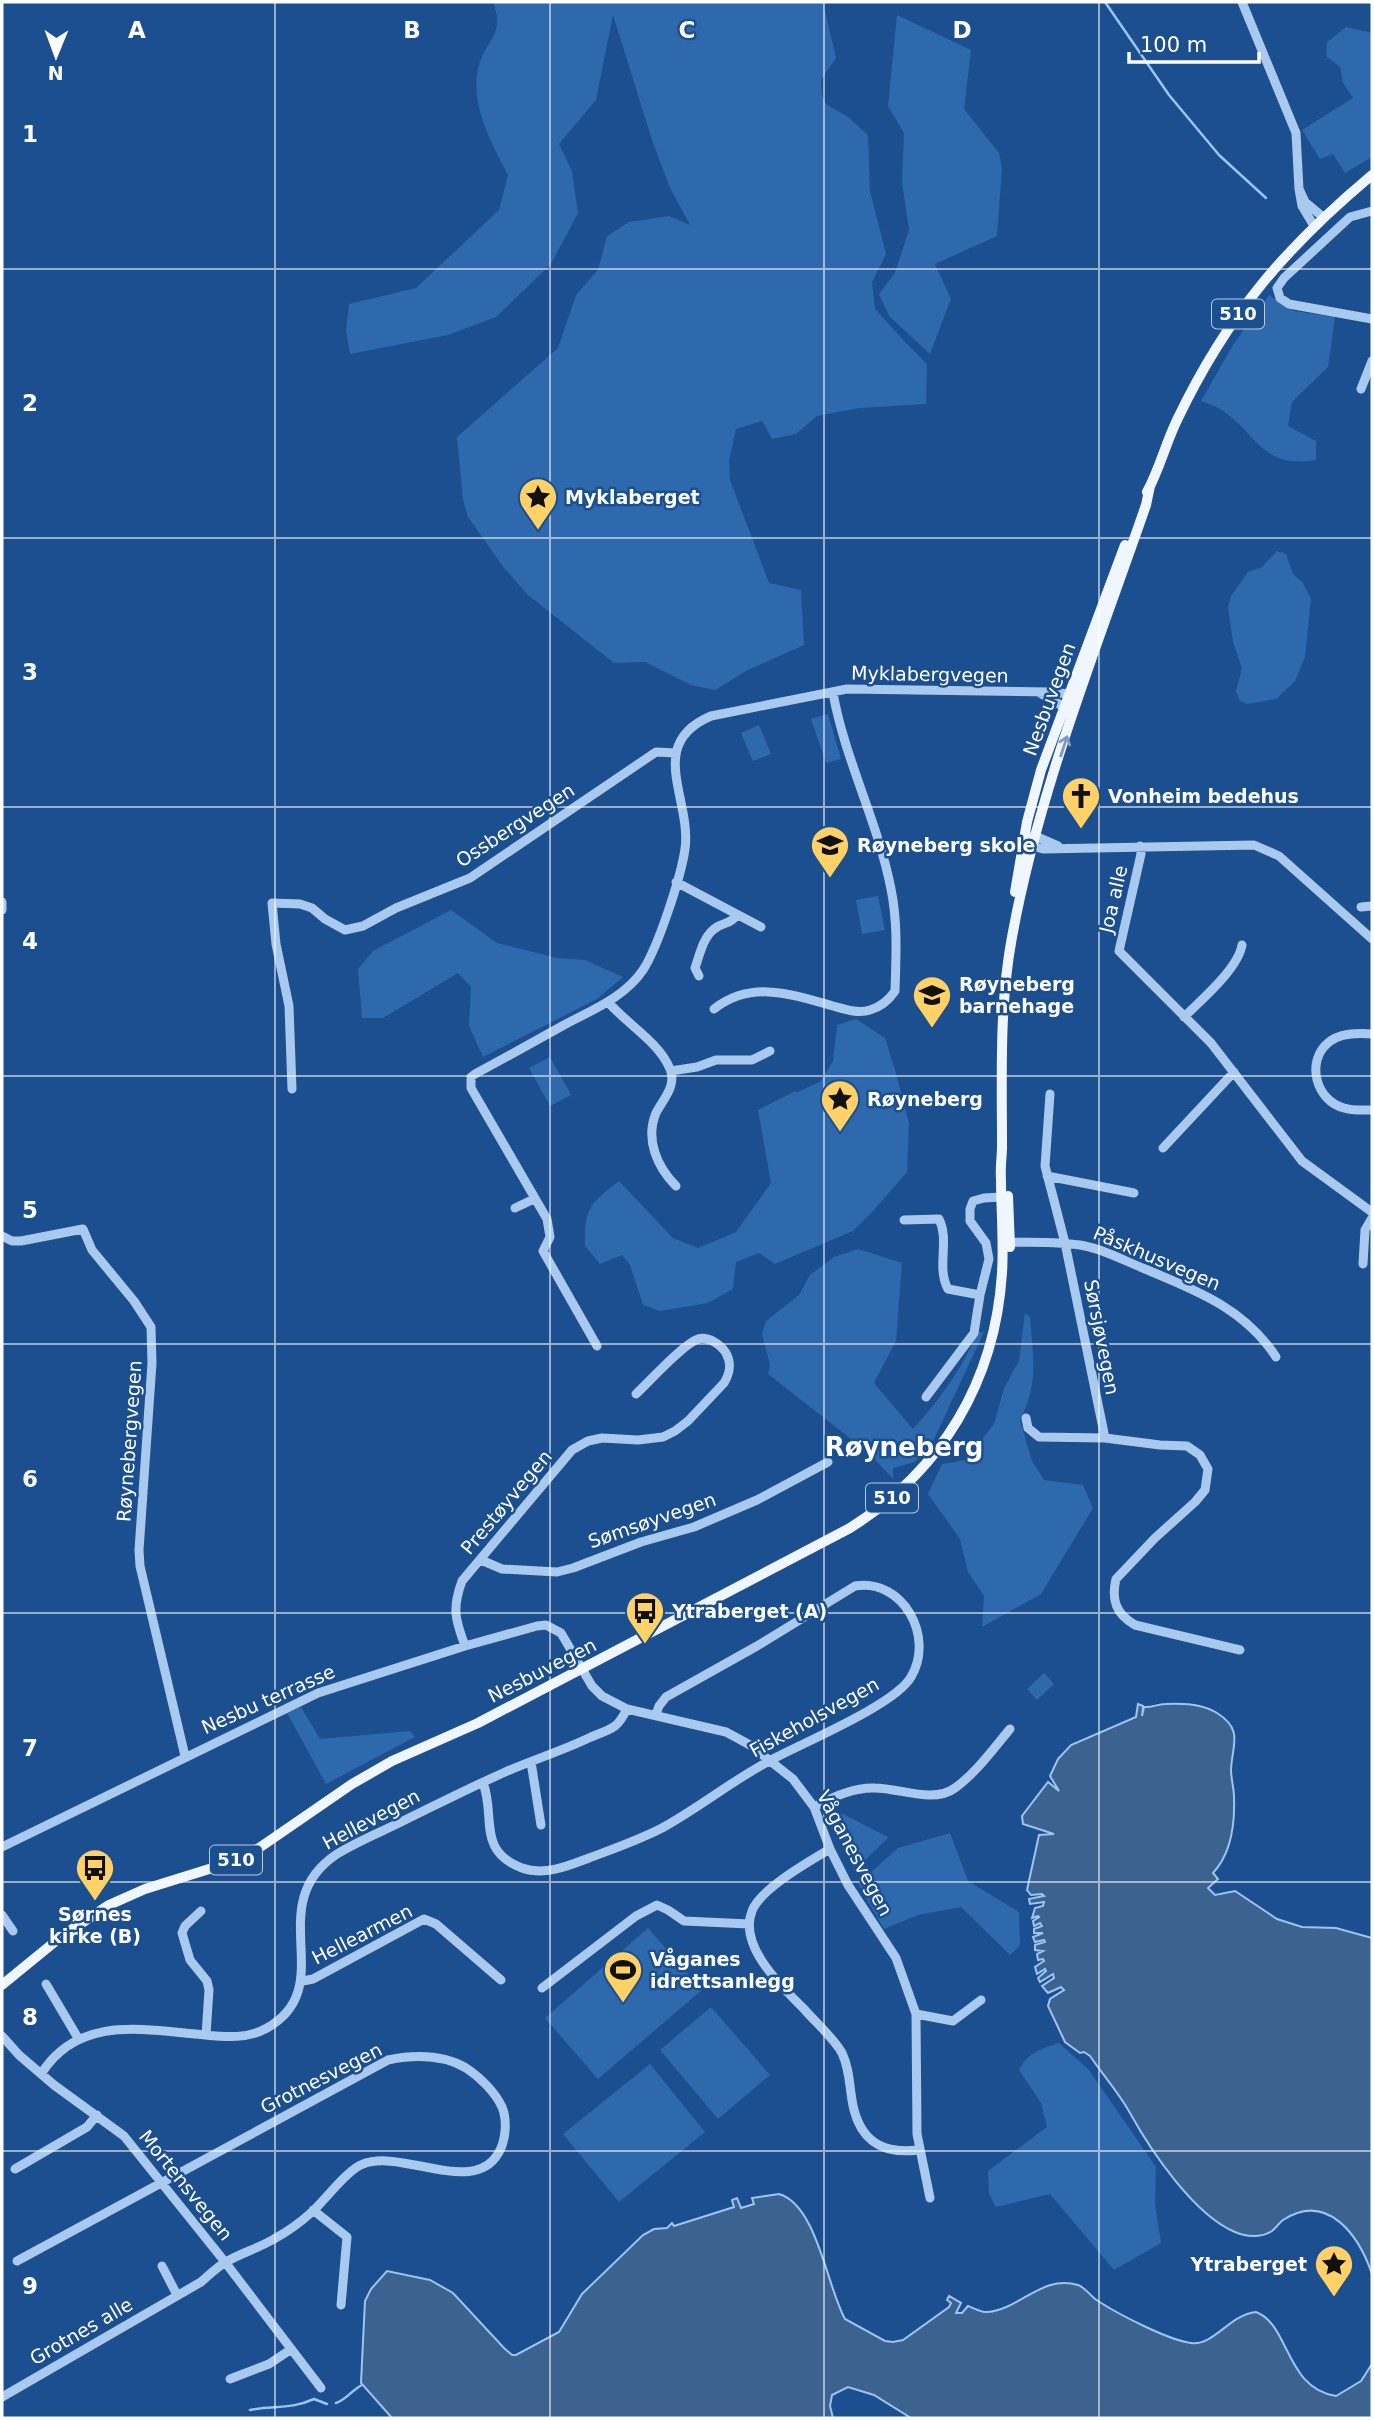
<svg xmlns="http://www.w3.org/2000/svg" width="1374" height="2420" font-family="'DejaVu Sans',sans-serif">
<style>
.green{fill:#2e69ad}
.water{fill:#3c6290;stroke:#9cc4f0;stroke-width:2}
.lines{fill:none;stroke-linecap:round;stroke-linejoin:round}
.stream{stroke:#9cc4f0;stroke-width:2.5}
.minor{stroke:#a9c9ee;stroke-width:9}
.major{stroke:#f0f6ff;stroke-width:10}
.oneway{stroke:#7b9ac1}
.grid{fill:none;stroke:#fff;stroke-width:2;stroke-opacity:0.55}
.labels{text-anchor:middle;stroke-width:5;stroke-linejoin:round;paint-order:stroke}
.shield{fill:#1b4f8f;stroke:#bbcadd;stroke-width:2}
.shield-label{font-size:18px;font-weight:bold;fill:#fff}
.poi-label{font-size:19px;font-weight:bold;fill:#fff;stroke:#1b4f8f;text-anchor:start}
.street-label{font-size:19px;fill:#fff;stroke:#1b4f8f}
.district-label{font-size:26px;font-weight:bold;fill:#fff;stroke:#1b4f8f}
.grid-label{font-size:23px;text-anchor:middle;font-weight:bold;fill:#fff;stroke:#1b4f8f;stroke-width:5;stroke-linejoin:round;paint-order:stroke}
</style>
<rect width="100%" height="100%" fill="#1b4f8f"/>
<path class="green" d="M493,2h330l13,56 -15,22 1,16 4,8 22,13 20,18 2,56 16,63 -14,28 3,27 31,34 21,21 -1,40 -66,4 -43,8 -21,18 -24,5 -10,-18 -26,8 -7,32 1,19 39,103 32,7 3,55 -56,25 -33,20 -24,-5 -46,-23 -31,1 -86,-68 -24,-27 -36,-51 -5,-17 -6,-63 101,-89 18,-53 22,-25 9,-34 22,-14 40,-6 21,9 -20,-37 -17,-45 -40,-128 -17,85 -37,44 13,27 6,42 -27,51 -55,53 -48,18 -98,19 -4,-24 3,-26 67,-16 83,-78 9,-35c-17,-33 -41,-75 -28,-113 8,-24 25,-29 13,-60z
M897,15l74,35 -7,59 35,44 3,15 -5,68 -62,28 16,35 -21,55 -41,-38 -10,-22 16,-21 14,-43 -7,-48 2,-49 -16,-27z
M1346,27l26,6v124l-27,16 -12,-19 -13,5 -18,-29 51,-32 -10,-15 -3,-16 -14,-11 1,-14z
M1269,295l25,16 41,6 -7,50 -36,35 -4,24 28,15v19c-54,9 -58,-25 -94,-50 -6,-4 -14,-6 -21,-9l32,-56z
M1277,551l9,3 7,20 10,9 8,16 -6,58 -10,24 -19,18 -29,5 -7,-3 -4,-10 6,-23 -9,-26 -5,-35 3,-11 17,-24 14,-5z
M828,714l13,45 -15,4 -15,-44z
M759,725l12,29 -18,7 -12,-28z
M878,896l7,34 -23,4 -6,-34z
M451,910l46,33 60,15 28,2 38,17 -26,22 -114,58 -14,-31 2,-39 -13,-14 -75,45h-21l-4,-49 15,-18z
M856,1019l29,19 10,32 14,53 -2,49 -33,38 -21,21 -78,33 -16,-11 -23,9 -3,27 -25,14 -48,8 -17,-6 -13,-40 -8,-10 -22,9 -15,-18c-1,-39 6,-43 34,-65l54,57 25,10 38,-16 35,-49 -13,-73 37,-19 2,1 23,-10 13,-21 4,-36z
M550,1057l21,38 -21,11 -21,-38z
M858,1249l44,14 -6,78 -22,42 39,46c26,-28 49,-61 65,-97h6l-50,107 -19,23 -22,6v11l-24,-26 -101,-79 2,-9 -8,-31 4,-13 33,-26 11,-20 24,-18z
M1025,1313l5,4c3,40 9,66 -10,103l12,41 12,19 39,5 10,23 -52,86 -59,33 2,-31 -16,-24 -8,-33 -32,-45 14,-30 24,-4 28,-36 10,-36 15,-27z
M1044,1673l10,11 -17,16 -10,-11z
M301,1707l19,32 90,-8 5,6 -89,47 -39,-71z
M833,1809l55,28v1l-28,27 -22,-30z
M950,1833l18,48 51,31 1,34 -10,9 -49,-48 -43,8 -34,14 -26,-45 40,-36z
M648,1928l54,62 -104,89 -53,-61z
M711,2007l59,68 -52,44 -58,-69z
M1059,2043l30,27 67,97 -1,37 6,39 -47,27 -64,-76 -54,13 -7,-13 -1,-23 59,-44 -6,-24 -22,-33c8,-17 23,-22 40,-27z
M650,2064l55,68 -86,70 -56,-68z"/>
<path class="water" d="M1138,1704l5,2 -1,10 2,-9c8,1 13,-3 21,-3 17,-1 38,0 52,9 27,17 15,32 14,57 0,9 3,18 3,27 1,27 -2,56 -21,76l5,6 -10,9 7,7 20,-4 42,28 25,8 34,1 36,10v336c-13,-38 -44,-83 -89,-54 -4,3 -7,8 -11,11 -11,7 -26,6 -37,1 -41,-17 -84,-81 -105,-119 -11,-20 -27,-38 -40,-57l-6,-4 -4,1 -15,-11 -17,-36 2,-7 14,-9 -3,-3 -13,6 -6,-7 12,-8 -1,-4 -13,8 -2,-4 8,-7 -1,-2 -8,5 -2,-7 9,-6 -1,-2 -5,1 -1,-6 6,-3 -8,-1v-5l10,-3 -1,-2 -9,2 -2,-5 10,-4h-9v-4l8,-3 -2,-3 -6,3 -1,-5 6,-4 -1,-1 -6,2 3,-10 8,-2 1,-4 -14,2 -1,-5 15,-3 -2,-2 -11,1 -4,-5 12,-55 15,-1 -31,-10 -1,-8 26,-34 11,9 -9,-15 8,-17 13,-14 65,-28z
M779,2194c38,11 48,93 66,125l40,22 8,1 10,-2 46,-33 2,-4 -4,-3 2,-4 12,7 -5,10h6l6,-7c6,2 14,7 20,6 32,-3 55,-38 90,-27 8,3 12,11 20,16 20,13 70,39 93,42 23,3 38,-28 65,-31 34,13 29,76 80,84l25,-15 11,-17v54h-461l-37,-23 -26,-8 -16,8 -2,11 3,12h-441l-31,-35 4,-82 6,-12 16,-18 43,9 23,13 51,55 8,7h4l43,-23 23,-38 61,-59 11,-6 13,-1 5,-5 2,3 60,-19 -2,-7 5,-2 4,10 13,-4 -2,-6z"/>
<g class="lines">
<path class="stream" d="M1105,2l64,93 50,60 47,43
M336,2403c11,-4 16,-13 26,-18
M250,2410c22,-5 40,0 64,-11l13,5"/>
<path class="minor" d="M1242,2l54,131 3,56
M1372,211l-22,6 -66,61 -7,10 3,10 9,6 83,15
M1314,226l-12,-20 -3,-17 6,13 18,15
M1361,389l11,-28
M1040,693l24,14h7
M1029,837l6,-1 23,10
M1028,841l4,5 11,3 211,-4 25,11 93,83
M1140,846l1,8 -22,97 92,92 91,118 70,51
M676,882l85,45
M2,902v8
M1361,907l11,-1
M699,976l-4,-8c4,-11 8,-30 18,-38 8,-8 16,-4 24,-15
M608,1002c19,22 51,40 62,67 7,17 -7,30 -14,44 -11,26 1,54 20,73
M714,1009c37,-29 77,-15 119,-3 11,3 25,8 37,4 10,-3 19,-10 25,-19 1,-35 3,-68 -4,-102 -13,-67 -46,-129 -58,-196
M1184,1017c17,-17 54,-48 58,-72
M1372,1034c-13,-1 -32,-1 -43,8 -24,19 -13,59 15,66 9,3 19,2 28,2
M671,1071l26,-4 19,-7h36l18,-9
M292,1089l-3,-83 -13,-62 -4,-41 28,1 12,4 13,11 20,11 18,-4 33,-18 74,-30 186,-126 20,1
M1050,1094l-5,72 20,77 40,195 55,7 27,1 13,9 8,14 -3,21 -10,12 -40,36 -39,41c-5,21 0,35 19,46l105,25
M1163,1148l71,-76
M1047,1176l87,17
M515,1208l19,-9
M904,1220l35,-1c11,22 -3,48 9,70l32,6
M2,1236l10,5h9l62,-12 9,21 42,51 17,26 1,36 -13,187 1,16 45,190
M1004,1242c27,1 54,-1 81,4 20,4 40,15 60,23 51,21 100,40 131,88
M1363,1264l2,-34 7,-12
M597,1346l-54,-95 7,-14 -3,-18 -76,-131v-11l4,-3c30,-16 60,-33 89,-49 28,-15 61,-28 79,-55 15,-23 38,-93 42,-121 7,-50 -40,-105 26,-133l136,-27 205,3 17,2 3,5
M926,1397l48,-64 6,-38 9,-36 -3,-16 -16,-22v-12l3,-8 11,-3 17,-1
M1026,1418l2,10 11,9 66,1
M481,1560l21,9 55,3 16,-4 68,-26 53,-15 63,-27 71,-38
M465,1646c-10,-27 -13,-38 -3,-65l110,-131 16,-9 14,-3 36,2 25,-3 12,-6 13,-10 36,-38c6,-10 8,-19 2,-30 -6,-9 -18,-17 -28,-14 -15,5 -49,43 -62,55
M531,1762l10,63
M483,1783c13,32 -7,68 39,85 23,8 46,-2 67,-10 24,-9 50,-18 73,-30 38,-21 71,-48 109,-68 31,-17 124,-55 140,-83 24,-40 -8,-99 -56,-91l-98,60 -91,51 -7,9 -3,8
M814,1807c18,-10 40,-20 61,-19 25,0 58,16 80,0 21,-15 38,-39 55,-59
M2,1847l316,-154 147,-47 72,-20 9,-1 15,8 31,53 10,10 25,13 99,23 24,13 43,34 21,28 16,42 18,36 48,73 20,56 1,120 13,64
M830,1849c-20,12 -70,40 -78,62 -14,35 30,76 52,98 12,14 29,28 38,44 9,19 7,38 12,57 9,34 32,44 64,40
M201,1911l-16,15 -3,7 8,27 17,21 2,9 -3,45
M2,1915l11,16
M303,1981l10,-2 111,-60 12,5 65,56
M46,1984l32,54
M542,1988l94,-72 21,-11 11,5 16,11 65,3
M916,2014l37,7 28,-21
M2,2036l17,19 35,30 70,51 101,126 96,126
M41,2074c38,-60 104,-44 164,-39 21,2 43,4 62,-7 74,-42 -7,-123 70,-174 21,-13 44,-22 66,-33 33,-16 66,-33 100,-48 29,-13 59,-22 88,-36 7,-3 17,-6 24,-11 5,-4 9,-11 12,-17
M15,2169l72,-42 10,-12
M313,2210l34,27 -6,68
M162,2266l15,29
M230,2379l39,-15 21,-14
M2,2397l199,-115c8,-7 16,-15 25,-20 15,-9 33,-14 48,-23 13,-7 28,-18 39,-28 12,-11 35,-42 50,-47 40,-16 116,36 138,-16 5,-12 6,-29 1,-41 -7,-15 -22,-30 -36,-39 -24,-14 -53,-13 -78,-8l-371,201"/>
<path class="major" d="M1147,492c13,-24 19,-50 31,-74 50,-104 107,-170 194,-243
M1015,892l12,-70 14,-52 84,-225
M1008,1196l2,51
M2,1985l60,-49 47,-31 36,-16 77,-24 37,-17 93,-64 40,-23 86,-38 372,-195c92,-58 145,-146 152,-255 2,-31 -1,-63 -1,-94 -1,-11 1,-22 1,-33 0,-70 -3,-139 10,-209 27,-148 85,-290 134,-432l4,-19"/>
</g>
<defs><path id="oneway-shaft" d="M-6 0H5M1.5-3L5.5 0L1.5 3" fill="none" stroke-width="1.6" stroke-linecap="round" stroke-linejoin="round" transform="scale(1.75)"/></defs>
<use class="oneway" href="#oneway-shaft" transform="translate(1064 746) rotate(-72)"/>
<path class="grid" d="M275,2v2416M550,2v2416M824,2v2416M1099,2v2416M2,269h1370M2,538h1370M2,807h1370M2,1076h1370M2,1344h1370M2,1613h1370M2,1882h1370M2,2151h1370"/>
<defs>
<g id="sight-pin" transform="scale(2.0125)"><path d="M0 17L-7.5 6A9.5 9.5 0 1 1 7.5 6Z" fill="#ffd166" stroke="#1b4f8f"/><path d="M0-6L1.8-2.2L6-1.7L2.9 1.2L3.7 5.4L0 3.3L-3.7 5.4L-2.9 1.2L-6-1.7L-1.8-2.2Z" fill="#111"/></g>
<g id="church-pin" transform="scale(2.0125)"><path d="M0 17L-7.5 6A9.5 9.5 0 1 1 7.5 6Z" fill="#ffd166" stroke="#1b4f8f"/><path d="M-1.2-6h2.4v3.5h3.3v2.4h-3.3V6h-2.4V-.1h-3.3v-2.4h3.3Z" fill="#111"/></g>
<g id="school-pin" transform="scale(2.0125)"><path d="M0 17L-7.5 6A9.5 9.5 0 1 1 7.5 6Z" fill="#ffd166" stroke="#1b4f8f"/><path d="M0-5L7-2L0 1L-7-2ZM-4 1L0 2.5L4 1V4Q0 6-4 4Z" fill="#111"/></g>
<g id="bus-pin" transform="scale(2.0125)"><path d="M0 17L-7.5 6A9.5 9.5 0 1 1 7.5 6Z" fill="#ffd166" stroke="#1b4f8f"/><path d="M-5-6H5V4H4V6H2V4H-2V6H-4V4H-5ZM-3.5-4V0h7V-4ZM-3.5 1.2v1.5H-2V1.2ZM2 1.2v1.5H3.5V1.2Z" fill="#111"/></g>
<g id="stadium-pin" transform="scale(2.0125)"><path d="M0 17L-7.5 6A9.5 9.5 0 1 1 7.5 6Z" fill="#ffd166" stroke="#1b4f8f"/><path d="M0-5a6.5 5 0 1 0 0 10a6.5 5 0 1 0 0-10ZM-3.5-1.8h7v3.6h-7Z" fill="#111"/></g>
</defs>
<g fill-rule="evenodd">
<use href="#sight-pin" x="538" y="497"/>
<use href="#church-pin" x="1081" y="796"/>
<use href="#school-pin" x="830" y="845"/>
<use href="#school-pin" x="932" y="995"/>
<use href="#sight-pin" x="840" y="1099"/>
<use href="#bus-pin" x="645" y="1611"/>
<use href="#bus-pin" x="95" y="1868"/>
<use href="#stadium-pin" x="623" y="1970"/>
<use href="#sight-pin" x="1334" y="2264"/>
</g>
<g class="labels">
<g class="shield">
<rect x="1212" y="299.5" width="52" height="29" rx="5"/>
<rect x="866" y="1483.5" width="52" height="29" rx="5"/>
<rect x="210" y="1845.5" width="52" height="29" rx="5"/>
</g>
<g class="shield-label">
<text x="1238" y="320">510</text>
<text x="892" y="1504">510</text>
<text x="236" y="1866">510</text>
</g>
<g class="poi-label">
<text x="565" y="504">Myklaberget</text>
<text x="1108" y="803">Vonheim bedehus</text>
<text x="857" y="852">Røyneberg skole</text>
<text x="959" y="991">Røyneberg<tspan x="959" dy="22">barnehage</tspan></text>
<text x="867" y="1106">Røyneberg</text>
<text x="672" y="1618">Ytraberget (A)</text>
<text x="95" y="1921" text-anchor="middle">Sørnes<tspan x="95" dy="22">kirke (B)</tspan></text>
<text x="650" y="1966">Våganes<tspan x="650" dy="22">idrettsanlegg</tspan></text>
<text x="1307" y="2271" text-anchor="end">Ytraberget</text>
</g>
<g class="street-label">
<text transform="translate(930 674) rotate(1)" y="7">Myklabergvegen</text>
<text transform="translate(1049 699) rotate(-70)" y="7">Nesbuvegen</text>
<text transform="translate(515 825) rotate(-33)" y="7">Ossbergvegen</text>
<text transform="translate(1113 899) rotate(-77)" y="7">Joa alle</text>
<text transform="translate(1157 1258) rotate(23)" y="7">Påskhusvegen</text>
<text transform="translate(1102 1337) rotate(79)" y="7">Sørsjøvegen</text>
<text transform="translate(129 1441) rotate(-86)" y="7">Røynebergvegen</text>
<text transform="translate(506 1502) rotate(-50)" y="7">Prestøyvegen</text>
<text transform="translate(652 1520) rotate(-19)" y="7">Sømsøyvegen</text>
<text transform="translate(542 1670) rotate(-27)" y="7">Nesbuvegen</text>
<text transform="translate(268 1699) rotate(-24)" y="7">Nesbu terrasse</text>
<text transform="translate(814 1717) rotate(-29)" y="7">Fiskeholsvegen</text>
<text transform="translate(371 1819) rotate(-28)" y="7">Hellevegen</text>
<text transform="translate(855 1853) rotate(62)" y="7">Våganesvegen</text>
<text transform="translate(362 1934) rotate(-27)" y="7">Hellearmen</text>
<text transform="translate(321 2078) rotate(-27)" y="7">Grotnesvegen</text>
<text transform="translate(186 2185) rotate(51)" y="7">Mortensvegen</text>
<text transform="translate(81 2331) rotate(-30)" y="7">Grotnes alle</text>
</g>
<g class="district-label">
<text x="904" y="1456">Røyneberg</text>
</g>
</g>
<g class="grid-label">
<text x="137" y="38">A</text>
<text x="412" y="38">B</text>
<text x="687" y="38">C</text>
<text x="962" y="38">D</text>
<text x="30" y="142">1</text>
<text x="30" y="411">2</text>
<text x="30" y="680">3</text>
<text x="30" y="949">4</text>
<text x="30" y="1218">5</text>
<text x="30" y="1487">6</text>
<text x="30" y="1756">7</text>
<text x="30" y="2025">8</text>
<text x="30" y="2294">9</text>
</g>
<rect width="1374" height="2420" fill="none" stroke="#ffffff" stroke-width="7"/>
<g transform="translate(56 56) rotate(181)" stroke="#1b4f8f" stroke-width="5" paint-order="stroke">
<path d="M0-5L12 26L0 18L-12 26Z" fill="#ffffff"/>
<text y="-10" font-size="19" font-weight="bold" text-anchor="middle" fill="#ffffff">N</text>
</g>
<path d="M1129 52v10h130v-10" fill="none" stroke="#ffffff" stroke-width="3.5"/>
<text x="1140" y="52" font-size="21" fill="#ffffff" stroke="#1b4f8f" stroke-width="5" paint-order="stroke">100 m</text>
</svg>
